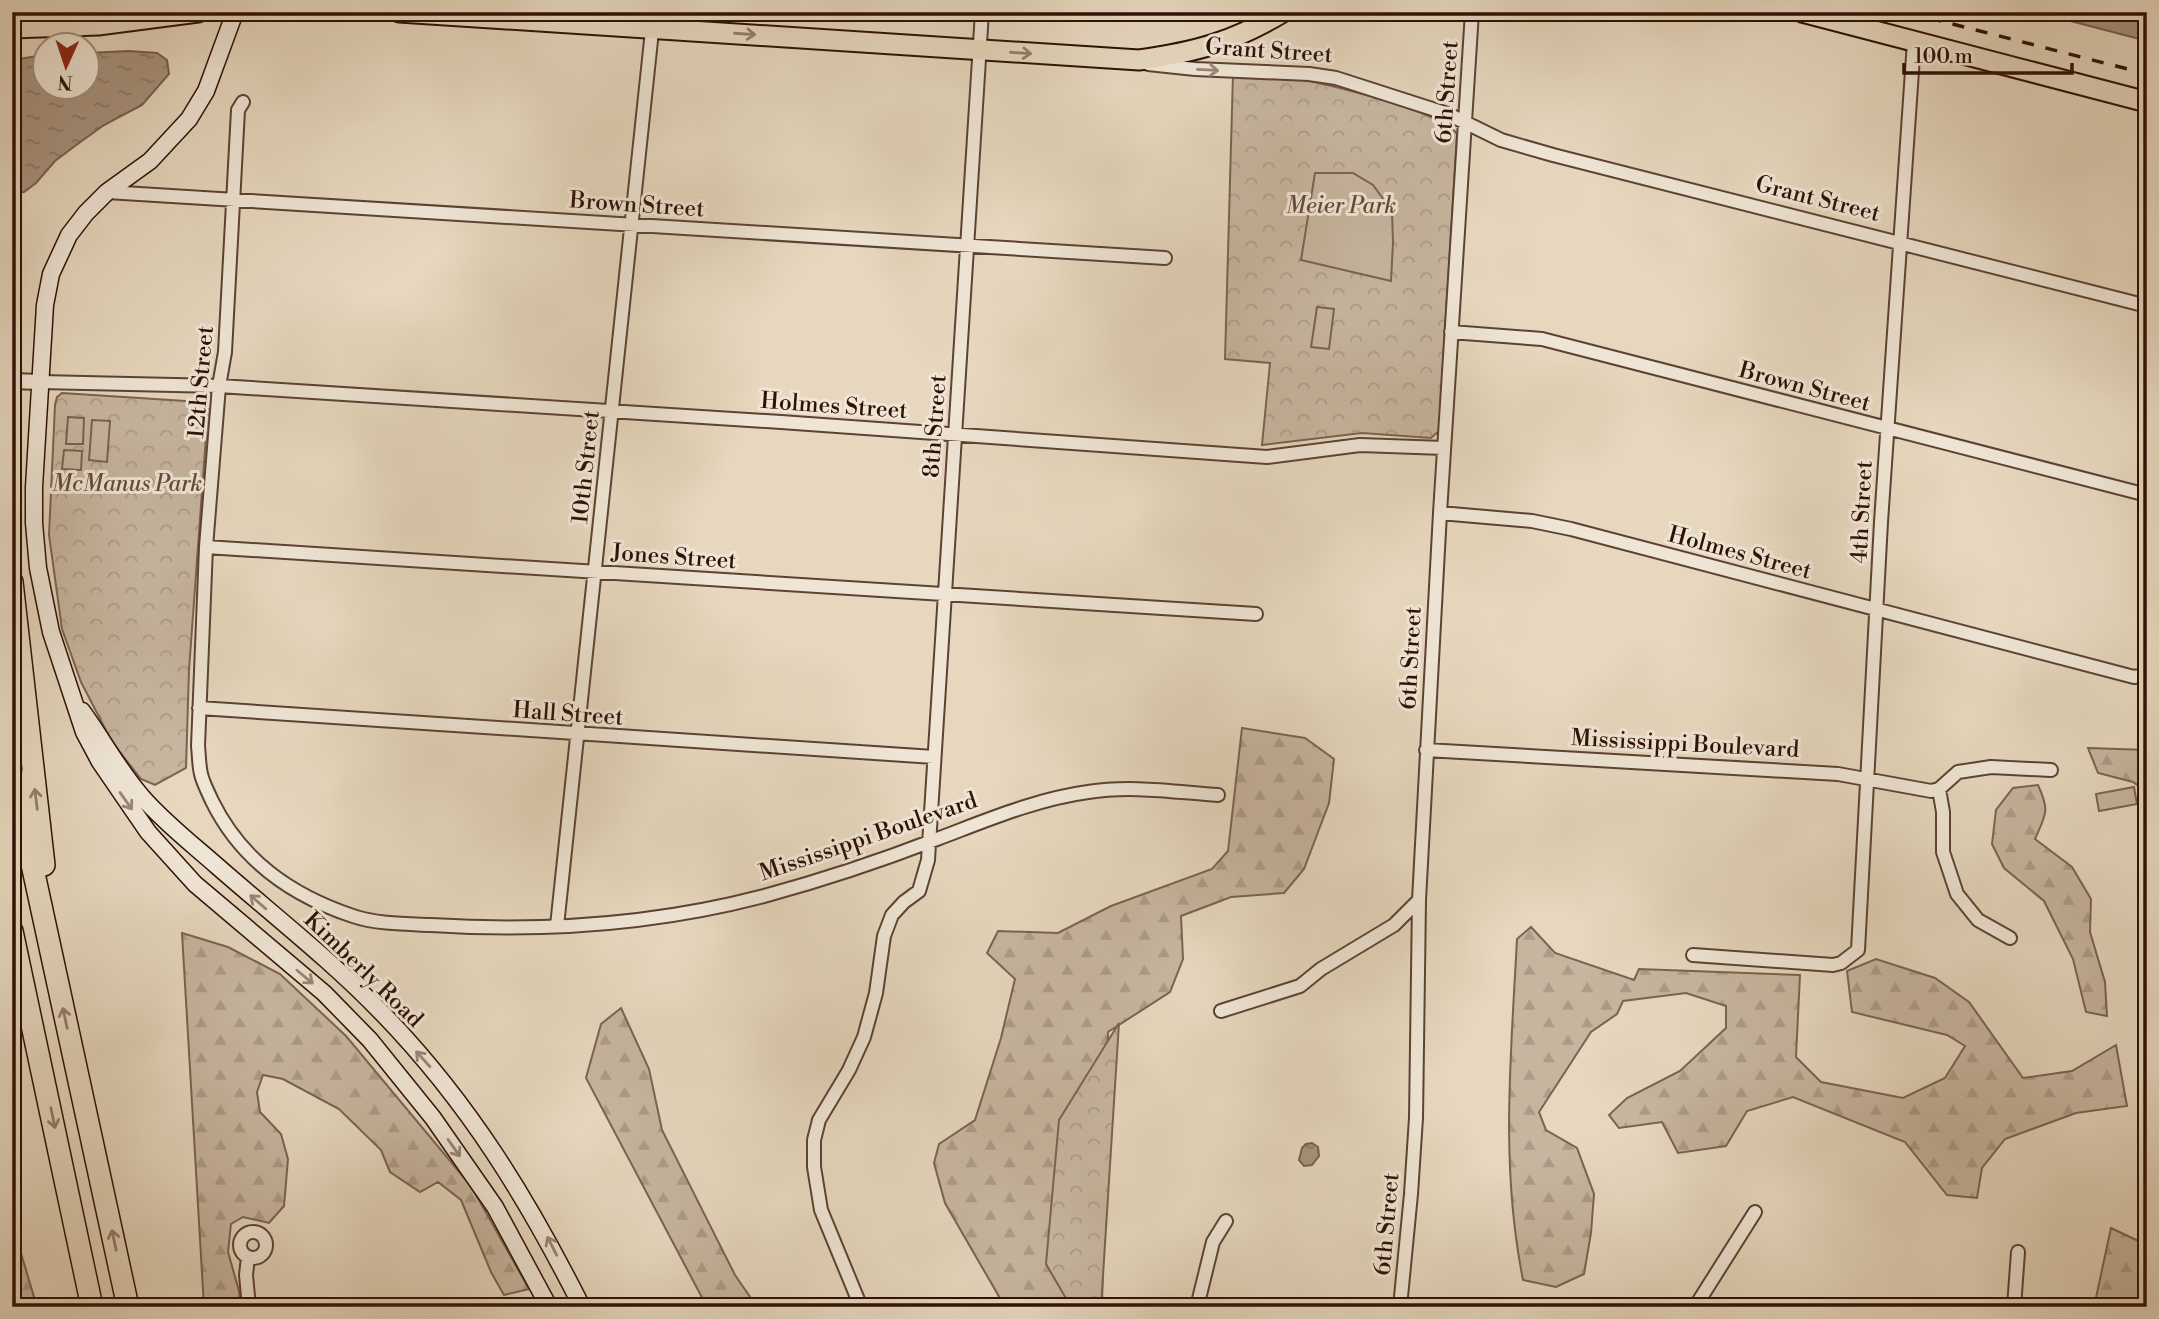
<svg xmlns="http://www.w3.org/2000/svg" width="2159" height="1319" font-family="'Libre Bodoni',serif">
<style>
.forest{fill:url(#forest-firs);stroke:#7b6252;stroke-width:2}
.park{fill:url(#park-crowns);stroke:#7b6252;stroke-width:2}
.garden{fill:#c7b59f;stroke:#7b6252;stroke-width:2}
.water{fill:url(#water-ripples);stroke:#785f4e;stroke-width:2}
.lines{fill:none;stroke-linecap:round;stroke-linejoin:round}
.minor-casing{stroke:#5d4233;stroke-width:16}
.tertiary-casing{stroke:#5d4233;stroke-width:18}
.secondary-casing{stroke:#2f1005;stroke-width:19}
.primary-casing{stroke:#2f1005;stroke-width:23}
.motorway-casing{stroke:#2f1005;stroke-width:24}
.minor{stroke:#efe5d5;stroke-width:12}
.tertiary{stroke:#efe5d5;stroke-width:14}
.secondary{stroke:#efe5d5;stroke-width:16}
.primary{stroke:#e6d7be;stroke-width:19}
.motorway{stroke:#e6d7be;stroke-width:21}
.rail{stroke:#2f1005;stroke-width:3.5;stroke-dasharray:12 12;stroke-linecap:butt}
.oneway{stroke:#947d6b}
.oneway2{stroke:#998577}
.labels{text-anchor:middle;stroke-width:6;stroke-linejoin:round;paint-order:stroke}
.street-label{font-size:23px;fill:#2f1005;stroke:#efe5d5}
.park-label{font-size:23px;font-style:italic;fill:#644a3b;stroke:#efe5d5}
</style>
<defs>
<pattern id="forest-firs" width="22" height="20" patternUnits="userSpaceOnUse" patternTransform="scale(1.75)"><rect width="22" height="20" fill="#c7b59f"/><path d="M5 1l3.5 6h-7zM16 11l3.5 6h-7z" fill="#ab9b87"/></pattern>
<pattern id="park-crowns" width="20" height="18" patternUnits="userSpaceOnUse" patternTransform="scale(1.75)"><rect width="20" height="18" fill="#c7b59f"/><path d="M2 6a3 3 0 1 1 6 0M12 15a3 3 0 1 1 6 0" fill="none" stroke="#ab9b87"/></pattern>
<pattern id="water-ripples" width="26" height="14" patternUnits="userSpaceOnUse" patternTransform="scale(1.75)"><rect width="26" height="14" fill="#a8937f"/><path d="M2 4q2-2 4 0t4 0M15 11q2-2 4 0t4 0" fill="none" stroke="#897766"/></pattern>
</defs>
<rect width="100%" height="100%" fill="#e6d7be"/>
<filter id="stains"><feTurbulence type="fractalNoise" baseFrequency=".00286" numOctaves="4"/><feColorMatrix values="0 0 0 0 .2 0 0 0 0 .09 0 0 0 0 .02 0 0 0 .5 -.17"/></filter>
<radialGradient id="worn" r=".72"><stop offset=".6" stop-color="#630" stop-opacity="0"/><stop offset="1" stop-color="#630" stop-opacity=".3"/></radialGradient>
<path class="forest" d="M1242,728l63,10 29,21 -5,44 -25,66 -20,24 -53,4 -50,19 2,43 -13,33 -62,40 -6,275h-97l-60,-104 -11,-40 5,-19 36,-24 26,-82 14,-59 -28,-26 11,-22 60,2 53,-27 101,-37 16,-18z
M2088,748l59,2v42l-14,-10 -35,-9z
M2038,785c12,26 8,29 -3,54l37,28 19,32 -1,33 15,50 2,34 -21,-4 -13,-53 -29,-58 -40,-33 -12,-24 4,-34 17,-22z
M1531,927l24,26 79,27 5,-11 161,6 -4,82 25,25 82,16 42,-20 20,-32 -18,-11 -95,-23 -5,-41 29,-12 59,19 34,24 54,76 49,-7 44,-26 11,61 -51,7 -71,26 -23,29 -5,30 -30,-3 -42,-53 -112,-45 -46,14 -21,35 -48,7 -16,-31 -43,6 -10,-13 18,-17 53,-27 46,-43v-22l-40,-13 -63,8 -6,13 -26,18 -52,80 7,18 31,18 17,46 -3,39 -7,41 -28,13 -33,-7c-23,-116 -12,-224 -6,-341z
M182,933l46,14 52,27 66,62 125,150 58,103 -25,6 -13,-23 -30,-72 -23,-18 -18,10 -30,-20 -9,-22 -42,-41 -56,-30 -20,-4 -6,17 3,20 21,22 7,25 -4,47 -15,17 -26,-6 -12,7 -3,28 11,39 1,16h-36z
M621,1008l28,61 13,61 73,145 22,32h-50l-121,-229 15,-54z
M12,1223l25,84h-25z
M2111,1228l36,17v62h-53z"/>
<path class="park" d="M1233,74c20,1 41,1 60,4 30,5 149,33 164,56l-18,297 -8,7 -69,-5 -100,12 8,-82 -45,-4z
M62,393l139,9 7,7 -19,261 -3,98 -31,17 -14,-6 -29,-37 -31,-60 -19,-53 -13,-94 6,-130 2,-8z
M1119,1023l-18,284h-30l-25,-43 13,-144z"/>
<path class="garden" d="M1315,173h38l20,12 19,26 1,32 -2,38 -90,-21z
M1317,307l17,2 -5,40 -18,-2z
M68,417l16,1 -1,26h-17z
M92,420l18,1 -3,41 -18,-2z
M64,450l18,1 -1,19 -19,-1z
M2134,787l3,17 -38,7 -3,-17z"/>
<path class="water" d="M2036,12h111v29z
M129,51l28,2 10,7 2,14 -27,31 -38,20 -25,18 -24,18 -19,22 -12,9 -10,1 -2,-133 33,-5 1,33h42v-35z
M1312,1143l6,4 1,9 -7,9 -8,1 -5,-6 3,-12 4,-4z"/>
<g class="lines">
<g class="minor-casing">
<path id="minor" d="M1148,64l47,5 114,5 27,4 112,36 53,26 52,15 594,151
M243,102l-5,8 -13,242 -6,34 -13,161 -8,199c1,9 1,20 3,28 2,9 7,18 11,27 29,59 78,94 141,115 23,8 54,8 78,9 110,7 226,-1 333,-29 59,-16 116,-35 173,-57 48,-18 99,-40 151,-47 43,-7 87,0 130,3
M107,192l1058,66
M1451,332l91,7 605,156
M40,382l179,4 562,36 486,35 93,-12 84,3
M1440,513l92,8 39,8 563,148 6,-1 7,-5
M206,547l1050,67
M199,708l735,49
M1426,750l412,24 93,17 8,-2
M1939,789l4,23v40l14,42 21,26 32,18
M1939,789l19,-17 33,-5 60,3
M557,926l97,-914
M1693,955l140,10 8,-2 17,-13 23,-428 33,-480
M1221,1011l79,-25 21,-17 73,-44 25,-25
M240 1245a13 13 0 1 1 26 0a13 13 0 1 1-26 0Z
M248,1257l-2,18 3,32
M861,1307l-40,-97 -7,-43v-27l5,-20 30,-50 15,-33 12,-44 8,-57 8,-21 12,-13 15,-11 9,-31 54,-848
M1197,1307l16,-65 13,-21
M1400,1307l11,-113 5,-76 3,-218 21,-387 32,-501
M1695,1307l60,-95
M2014,1307l4,-55"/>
</g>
<g class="tertiary-casing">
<path id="tertiary" d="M12,381l28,1"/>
</g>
<g class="secondary-casing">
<path id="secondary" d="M235,12l-29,79 -17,28 -39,42 -43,31 -21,21 -17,22 -18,39 -6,31 -11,182v36l4,45 13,64 33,100 16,30 48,70 47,52 129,109 46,47 63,78 62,89 54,100
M82,711c21,29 37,60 61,87 22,25 49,46 74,68 56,49 115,95 166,148 86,89 144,184 199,293"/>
</g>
<g class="primary-casing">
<path id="primary" d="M399,12l740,48c57,-8 94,-18 144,-48
M1802,12l345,90
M12,28l86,-3 100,-13"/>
</g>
<g class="motorway-casing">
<path id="motorway" d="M12,582l32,283
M12,772l116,535
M12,931l80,376"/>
</g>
<use href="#minor" class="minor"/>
<use href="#tertiary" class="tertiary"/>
<use href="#secondary" class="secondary"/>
<use href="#primary" class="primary"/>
<use href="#motorway" class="motorway"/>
<path class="rail" d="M1906,12l241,62"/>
</g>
<defs><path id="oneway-shaft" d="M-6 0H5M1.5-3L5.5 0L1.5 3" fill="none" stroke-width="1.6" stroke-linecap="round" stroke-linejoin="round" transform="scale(1.75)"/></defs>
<g class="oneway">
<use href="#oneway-shaft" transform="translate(745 34) rotate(4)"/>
<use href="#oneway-shaft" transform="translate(1021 53) rotate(4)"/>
<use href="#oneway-shaft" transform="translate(36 799) rotate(-97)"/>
<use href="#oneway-shaft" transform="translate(65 1018) rotate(-102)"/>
<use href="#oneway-shaft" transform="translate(53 1118) rotate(78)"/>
<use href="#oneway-shaft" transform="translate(114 1240) rotate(-102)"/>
</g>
<g class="oneway2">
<use href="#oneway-shaft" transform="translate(1208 70) rotate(3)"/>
<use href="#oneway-shaft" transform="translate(126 801) rotate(55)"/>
<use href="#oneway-shaft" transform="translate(258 902) rotate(-139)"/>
<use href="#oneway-shaft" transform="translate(305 977) rotate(40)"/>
<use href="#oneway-shaft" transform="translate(423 1059) rotate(-132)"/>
<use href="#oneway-shaft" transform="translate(454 1148) rotate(55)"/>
<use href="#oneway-shaft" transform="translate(552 1246) rotate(-117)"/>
</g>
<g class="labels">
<g class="street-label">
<text transform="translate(1269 50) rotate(4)" y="8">Grant Street</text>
<text transform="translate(1446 92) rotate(-86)" y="8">6th Street</text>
<text transform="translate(1818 198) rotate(14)" y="8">Grant Street</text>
<text transform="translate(637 204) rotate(4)" y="8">Brown Street</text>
<text transform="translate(200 382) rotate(-85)" y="8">12th Street</text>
<text transform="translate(1805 386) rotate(15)" y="8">Brown Street</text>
<text transform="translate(834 405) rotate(4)" y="8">Holmes Street</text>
<text transform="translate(934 426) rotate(-86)" y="8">8th Street</text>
<text transform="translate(585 467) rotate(-84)" y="8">10th Street</text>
<text transform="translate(1861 512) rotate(-87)" y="8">4th Street</text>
<text transform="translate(1740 552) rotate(15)" y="8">Holmes Street</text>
<text transform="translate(674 556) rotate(4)" y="8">Jones Street</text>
<text transform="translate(1410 658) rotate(-87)" y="8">6th Street</text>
<text transform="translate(568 713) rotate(4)" y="8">Hall Street</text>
<text transform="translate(1685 743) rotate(3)" y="8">Mississippi Boulevard</text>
<text transform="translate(868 836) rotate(-19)" y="8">Mississippi Boulevard</text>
<text transform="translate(364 969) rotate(44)" y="8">Kimberly Road</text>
<text transform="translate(1386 1224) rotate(-85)" y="8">6th Street</text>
</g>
<g class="park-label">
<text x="1341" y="213">Meier Park</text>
<text x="127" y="491">McManus Park</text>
</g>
</g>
<rect width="2159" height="1319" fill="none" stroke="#e6d7be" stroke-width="42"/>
<rect x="14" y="14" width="2131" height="1291" fill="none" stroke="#2f1005" stroke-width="3.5"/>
<rect x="21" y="21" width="2117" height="1277" fill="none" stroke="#2f1005" stroke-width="2"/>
<g transform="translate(66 66) rotate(183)"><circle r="33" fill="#efe5d5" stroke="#a29082" stroke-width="2"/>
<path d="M0-5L12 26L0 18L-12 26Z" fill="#8f2418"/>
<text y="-10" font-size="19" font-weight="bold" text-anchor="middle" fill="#2f1005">N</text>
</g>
<path d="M1904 63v10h168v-10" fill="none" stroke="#2f1005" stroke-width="3.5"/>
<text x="1914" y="63" font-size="21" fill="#2f1005" stroke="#efe5d5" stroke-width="5" paint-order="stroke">100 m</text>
<rect width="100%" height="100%" filter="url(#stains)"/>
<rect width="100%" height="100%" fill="url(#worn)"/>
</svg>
